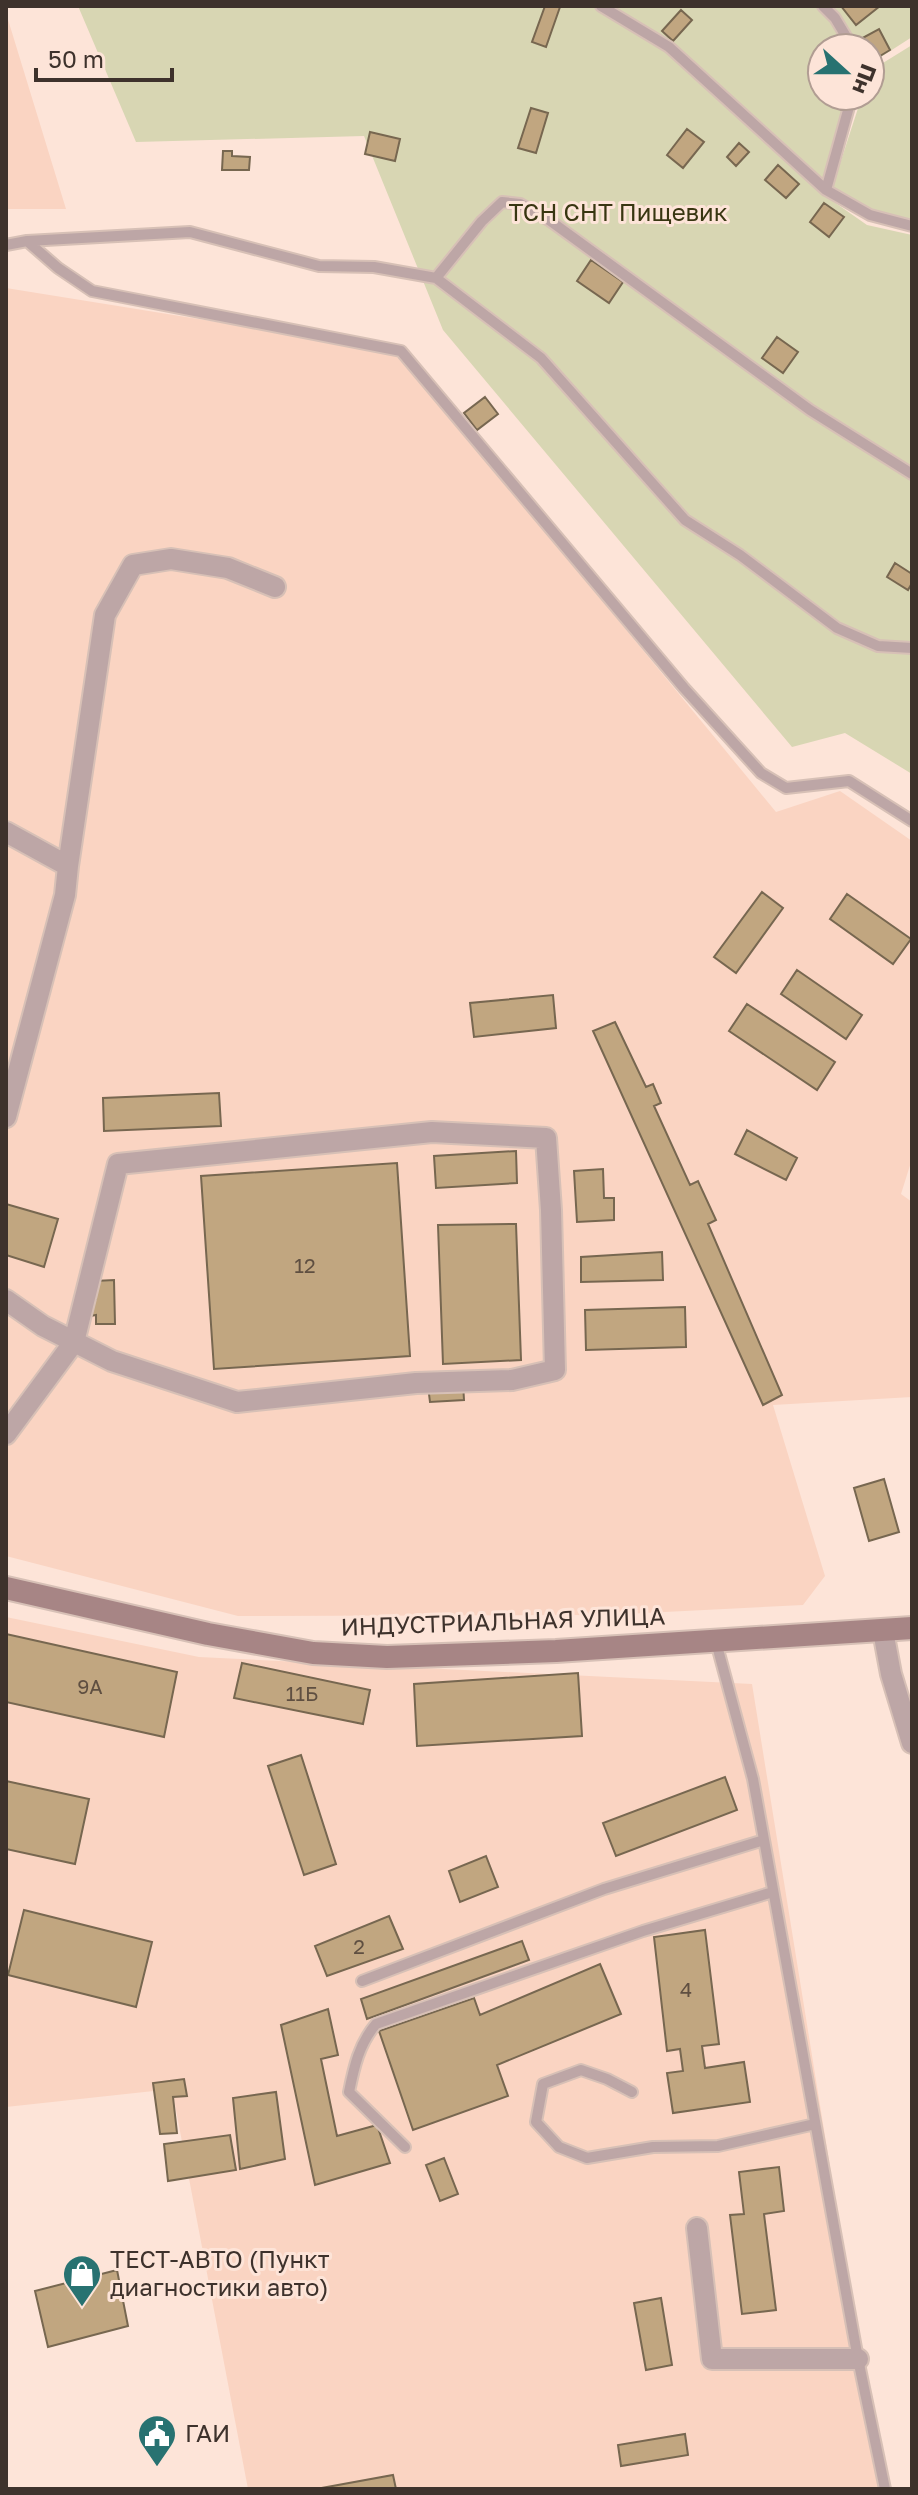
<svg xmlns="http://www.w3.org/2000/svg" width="918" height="2495" font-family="'Golos Text',sans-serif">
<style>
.built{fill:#fad4c2}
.green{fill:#d8d6b3}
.building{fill:#c1a680;stroke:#776750;stroke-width:2}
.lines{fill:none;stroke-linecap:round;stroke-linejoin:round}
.service-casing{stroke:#d7c0b6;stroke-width:14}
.minor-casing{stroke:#d7c0b6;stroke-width:24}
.secondary-casing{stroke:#d7c0b6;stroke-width:26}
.service{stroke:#bda6a6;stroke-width:10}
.minor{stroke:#bda6a6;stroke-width:20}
.secondary{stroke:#a78585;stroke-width:22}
.labels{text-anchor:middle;stroke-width:6;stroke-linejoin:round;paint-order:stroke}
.number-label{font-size:20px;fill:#5f4f41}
.park-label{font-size:24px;fill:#383611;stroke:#fde4d8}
.street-label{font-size:24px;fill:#3e322c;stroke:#fde4d8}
.poi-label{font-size:24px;fill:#3e322c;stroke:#fde4d8;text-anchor:start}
</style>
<rect width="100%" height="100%" fill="#fde4d8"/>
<path class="built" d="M6,13l60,196h-60z
M6,288l391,63 379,461 64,-21 72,50v318l-11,35 11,8v195l-139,8 52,171 -22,29 -198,10 -367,1 -232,-60z
M6,1617l193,40 553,27 130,805h-634l-76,-400 -166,18z"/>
<path class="green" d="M78,6h746l26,42h-28v48h34l-32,99 43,30 45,10v539l-67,-41 -53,14 -349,-417 -79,-194 -228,6z
M833,6h79v31l-42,27v-16h-13z
M912,45v175l-39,-10 -41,-22 30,-92h8v-25z"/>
<path class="building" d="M545,6l15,1 -14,40 -14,-5z
M841,6h39l-24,19z
M681,10l11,10 -19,21 -11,-10z
M879,29l11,21 -20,12v-14h-10l-3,-7z
M531,108l17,5 -12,40 -18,-5z
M687,129l17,13 -21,26 -16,-13z
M370,132l30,7 -5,22 -30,-7z
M739,143l10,9 -13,14 -9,-9z
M223,151h9v5l18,1 -1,13h-27z
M778,165l21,19 -13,14 -21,-18z
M824,203l20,14 -15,20 -19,-15z
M591,260l32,22 -14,21 -32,-22z
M777,337l21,15 -15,21 -21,-15z
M485,397l13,17 -21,16 -13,-17z
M895,563l17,11v9l-4,7 -21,-13z
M762,892l21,16 -47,65 -22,-16z
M847,894l64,45 -18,25 -63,-45z
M797,970l65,45 -16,24 -65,-45z
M553,995l3,33 -82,9 -4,-34z
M747,1004l88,58 -18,28 -88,-59z
M615,1022l31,65 7,-3 8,19 -7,3 36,79 8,-4 18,39 -8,4 74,171 -19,10 -170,-374z
M219,1093l2,33 -117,5 -1,-33z
M747,1130l50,28 -11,22 -51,-26z
M516,1151l1,32 -81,5 -2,-32z
M397,1163l13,193 -196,13 -13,-193z
M603,1169l1,29h10v22l-37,2 -3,-51z
M6,1204l52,15 -14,48 -38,-12z
M516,1224l5,136 -78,4 -5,-139z
M662,1252l1,28 -82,2v-25z
M114,1280l1,44h-19v-9l-6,1 -1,-16 7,-1 -1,-18z
M685,1307l1,40 -100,3 -1,-40z
M463,1383l1,17 -34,2 -2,-16z
M884,1479l15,53 -30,9 -15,-53z
M6,1634l171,38 -13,65 -158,-35z
M242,1663l128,27 -7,34 -129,-26z
M578,1673l4,63 -165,10 -3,-62z
M301,1755l35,109 -32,11 -36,-109z
M725,1777l12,33 -121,46 -13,-33z
M6,1781l83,18 -14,65 -69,-15z
M486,1856l12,31 -38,15 -11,-31z
M24,1910l128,32 -16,65 -128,-32z
M389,1916l14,33 -76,27 -12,-30z
M705,1930l14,114 -17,2 3,22 39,-6 6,40 -77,11 -6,-40 16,-2 -3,-22 -13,2 -13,-114z
M522,1941l7,19 -162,59 -6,-20z
M600,1964l21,50 -124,51 11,31 -95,34 -34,-99 95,-33 6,17z
M328,2009l10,46 -17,4 16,77 40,-11 13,38 -75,22 -34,-160z
M184,2079l3,17 -14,1 4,36 -17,1 -7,-51z
M276,2092l9,67 -45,10 -7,-71z
M230,2135l6,35 -68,11 -4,-37z
M444,2158l14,36 -18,7 -14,-36z
M779,2167l5,44 -20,3 12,96 -34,4 -12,-99 14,-1 -5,-42z
M117,2270l11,56 -80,21 -13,-56z
M661,2298l11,67 -26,5 -12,-67z
M685,2434l3,21 -67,11 -3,-21z
M393,2475l3,14h-80z"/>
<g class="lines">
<g class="service-casing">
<path id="service" d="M601,6l68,41 157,143 44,25 42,11
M823,6l12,12 18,30
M826,190l26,-94
M27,241l31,27 34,23 309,60 283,337 77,85 25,15 63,-7 63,40
M6,245l21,-4 163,-9 129,34 55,1 62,11 105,80 144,162 55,35 97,73 41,18 34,2
M436,278l46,-57 20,-19 18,2 29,16 261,190 102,64
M716,1642l37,137 105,580 27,130
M362,1981l242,-92 160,-49
M632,2092l-25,-13 -26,-9 -38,14 -7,38 23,25 28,11 66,-11 65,-1 97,-22
M405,2147l-56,-55c5,-25 10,-48 27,-68l267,-93 130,-39"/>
</g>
<g class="minor-casing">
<path id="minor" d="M6,832l62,34 37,-251 28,-50 38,-6 57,9 47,19
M6,1117l59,-222 3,-29
M6,1300l37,26 69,35 125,41 179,-19 96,-3 43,-10 -4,-160 -5,-72 -114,-6 -314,32 -44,178 -68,92
M883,1631l8,43 21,69
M697,2228l15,131h146"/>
</g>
<g class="secondary-casing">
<path id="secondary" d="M6,1588l202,46 105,19 74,4 169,-6 356,-23"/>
</g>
<use href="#service" class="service"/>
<use href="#minor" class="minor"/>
<use href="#secondary" class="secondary"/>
</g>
<defs>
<g id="shop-pin" transform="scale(2)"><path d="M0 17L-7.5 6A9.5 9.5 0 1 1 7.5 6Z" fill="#287271" stroke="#fde4d8"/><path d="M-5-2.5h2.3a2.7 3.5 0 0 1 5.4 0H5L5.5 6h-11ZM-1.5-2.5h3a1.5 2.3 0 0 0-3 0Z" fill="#fff"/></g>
<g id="civic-pin" transform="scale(2)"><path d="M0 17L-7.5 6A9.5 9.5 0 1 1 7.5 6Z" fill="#287271" stroke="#fde4d8"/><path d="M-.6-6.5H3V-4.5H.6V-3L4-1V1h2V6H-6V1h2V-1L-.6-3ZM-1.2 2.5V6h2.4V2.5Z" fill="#fff"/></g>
</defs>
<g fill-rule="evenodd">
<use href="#shop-pin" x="82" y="2274"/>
<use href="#civic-pin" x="157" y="2434"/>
</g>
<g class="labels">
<g class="number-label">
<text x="305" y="1273">12</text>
<text x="90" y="1694">9А</text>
<text x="302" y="1701">11Б</text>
<text x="359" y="1954">2</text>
<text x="686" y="1997">4</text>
</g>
<g class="park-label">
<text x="618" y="221">ТСН СНТ Пищевик</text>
</g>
<g class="street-label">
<text transform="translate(503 1622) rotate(-2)" y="8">ИНДУСТРИАЛЬНАЯ УЛИЦА</text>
</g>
<g class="poi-label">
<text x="110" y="2268">ТЕСТ-АВТО (Пункт<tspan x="110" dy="28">диагностики авто)</tspan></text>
<text x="185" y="2442">ГАИ</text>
</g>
</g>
<rect width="918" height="2495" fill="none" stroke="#3e322c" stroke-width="16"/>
<g transform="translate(846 72) rotate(111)"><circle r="38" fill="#fde4d8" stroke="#b19d93" stroke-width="2"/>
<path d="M0-6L14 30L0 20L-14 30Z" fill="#287271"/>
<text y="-12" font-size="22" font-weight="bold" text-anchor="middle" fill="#3e322c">Пн</text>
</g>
<path d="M36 68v12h136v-12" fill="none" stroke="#3e322c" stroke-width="4"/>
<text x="48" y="68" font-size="24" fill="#3e322c" stroke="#fde4d8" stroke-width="6" paint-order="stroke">50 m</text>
</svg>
